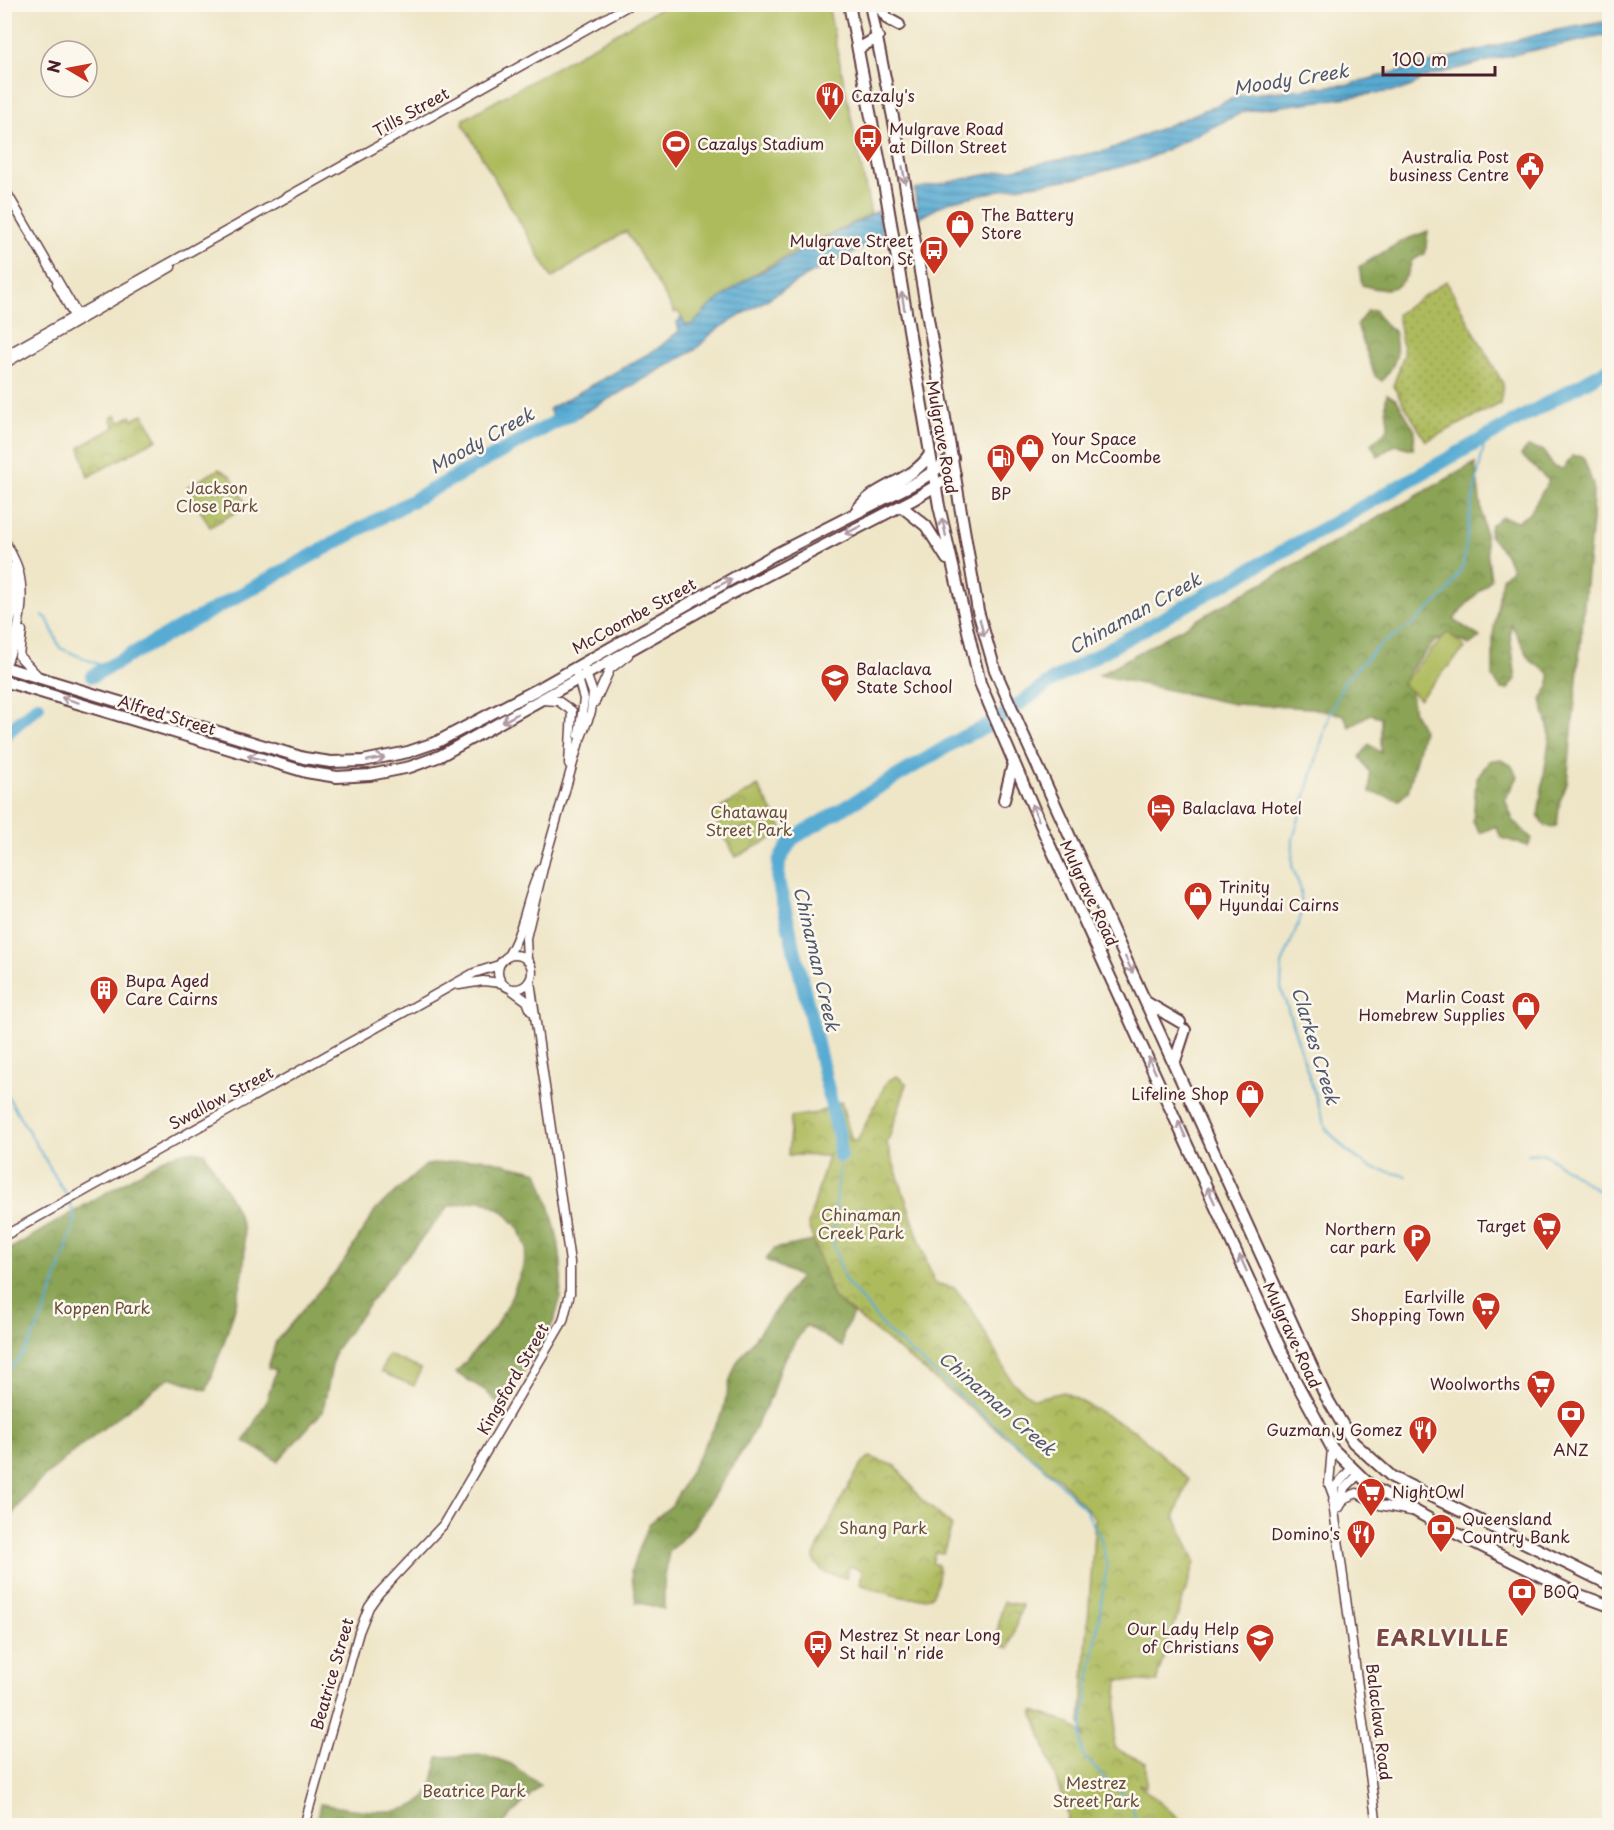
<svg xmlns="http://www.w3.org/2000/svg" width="1614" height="1830" font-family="'Playpen Sans',sans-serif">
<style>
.grass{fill:url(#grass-dots);stroke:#7c6d44;stroke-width:1.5}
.forest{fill:url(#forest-crowns);stroke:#6a6140;stroke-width:1.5}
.park{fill:url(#park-crowns);stroke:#7c6d44;stroke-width:1.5}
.pitch{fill:#aebb5d;stroke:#7c6d44;stroke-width:1.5}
.water{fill:url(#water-rules);stroke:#51657f;stroke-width:1.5}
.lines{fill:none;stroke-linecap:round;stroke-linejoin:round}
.stream{stroke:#58abd3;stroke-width:2}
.river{stroke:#58abd3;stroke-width:14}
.minor-casing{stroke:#633d43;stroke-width:11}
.major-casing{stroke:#633d43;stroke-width:14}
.minor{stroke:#fff;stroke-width:8}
.major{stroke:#fff;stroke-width:10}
.oneway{stroke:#ae9aa0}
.labels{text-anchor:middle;stroke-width:5;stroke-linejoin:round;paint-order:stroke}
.poi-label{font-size:16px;fill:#4a1f2b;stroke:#fbf7ec;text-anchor:start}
.street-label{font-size:16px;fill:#4a1f2b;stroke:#fbf7ec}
.park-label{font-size:16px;fill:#684e3a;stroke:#fbf7ec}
.water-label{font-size:18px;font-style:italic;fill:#50576e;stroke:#fbf7ec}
.district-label{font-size:22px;font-weight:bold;letter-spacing:1.5px;fill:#7b4845;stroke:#fbf7ec}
</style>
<defs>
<pattern id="grass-dots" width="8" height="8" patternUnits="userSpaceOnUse" patternTransform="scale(1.5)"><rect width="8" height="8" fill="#aebb5d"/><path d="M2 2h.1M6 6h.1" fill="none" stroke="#90974d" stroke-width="1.8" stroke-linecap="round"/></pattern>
<pattern id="forest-crowns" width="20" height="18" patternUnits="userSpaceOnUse" patternTransform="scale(1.5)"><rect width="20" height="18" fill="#8aa354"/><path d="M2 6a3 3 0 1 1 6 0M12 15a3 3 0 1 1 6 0" fill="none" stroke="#738446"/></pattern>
<pattern id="park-crowns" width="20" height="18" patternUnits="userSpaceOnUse" patternTransform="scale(1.5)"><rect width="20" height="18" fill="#aebb5d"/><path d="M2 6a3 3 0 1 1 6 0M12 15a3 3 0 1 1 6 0" fill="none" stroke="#90974d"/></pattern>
<pattern id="water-rules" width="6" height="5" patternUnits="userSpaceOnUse" patternTransform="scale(1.5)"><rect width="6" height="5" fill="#58abd3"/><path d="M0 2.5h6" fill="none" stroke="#4b8bab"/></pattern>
</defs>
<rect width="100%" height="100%" fill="#fbf7ec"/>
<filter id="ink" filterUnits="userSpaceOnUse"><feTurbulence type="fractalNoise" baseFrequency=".0167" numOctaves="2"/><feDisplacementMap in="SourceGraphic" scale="12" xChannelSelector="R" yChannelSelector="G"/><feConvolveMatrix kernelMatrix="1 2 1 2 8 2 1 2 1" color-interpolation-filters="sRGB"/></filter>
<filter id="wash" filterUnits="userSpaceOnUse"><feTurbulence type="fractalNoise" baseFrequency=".008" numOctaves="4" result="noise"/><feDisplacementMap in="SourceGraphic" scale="24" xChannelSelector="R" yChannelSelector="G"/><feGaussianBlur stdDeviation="1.35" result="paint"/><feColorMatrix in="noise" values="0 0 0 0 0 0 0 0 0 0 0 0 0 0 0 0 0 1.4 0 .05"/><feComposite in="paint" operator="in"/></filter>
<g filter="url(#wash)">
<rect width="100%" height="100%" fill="#efe6c8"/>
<path class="grass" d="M1446,281l57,103 -3,20 -74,37 -33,-55 11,-31 -7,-41z"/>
<path class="forest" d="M1428,231l-3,23 -13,6c-7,30 -22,34 -50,25l-3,-18 43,-26z
M1375,310l8,13 11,8c5,25 4,30 -12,50l-7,-5 -18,-51 10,-14z
M1387,394l10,6 18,31 -2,18 -18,-4 -17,11 -7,-12 17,-15c1,-12 -5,-24 -1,-35z
M1528,447l14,3 12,17 9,2 9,-13h11l10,29 -1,36 -25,263 -7,17 -3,24 -5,3 -8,-3 -6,-9 12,-82 -9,-35 8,-12v-14l-18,-12 -20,-37 -1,10 6,45 -8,10h-7l-8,-11v-43l9,-57 10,-9 -5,-12 -18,-22 2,-10 11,-8 16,4 11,-7 20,-33 -28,-26z
M1475,463l16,116c-13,16 -25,22 -37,41l26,17 -11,8 -18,-9 -16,5 -27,32 6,40 9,17 -15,62 -9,8 -29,-8v-19l-10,-16 9,-13 12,9v-36l-11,-3 -21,13 -5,-12 -33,-7 -77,-4 -135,-29z
M1499,759l12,6 7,12 -13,22 8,21 19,19 -4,7 -27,-8 -5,-12 -16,7 -7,-12 3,-41 13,-19z
M187,1151l17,1c12,21 26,42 35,65 20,47 -17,127 -32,173l-37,-13 -86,66 -48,41 -26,33 -6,-6 1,-259 164,-96z
M480,1158l58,14c16,44 34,101 16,148 -13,31 -36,58 -54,86l-15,-16 -29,-17 38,-45 14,-23 14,-35 5,-21 -7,-19 -16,-18 -22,-12 -33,6 -63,75 -51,69 -12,61 -45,50 -34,-20 22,-39 10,-32 -8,-2 8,-27 67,-78 33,-54 50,-44z
M813,1241l20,56 20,17 -10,21 -1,12 -36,-22 -26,41 -9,30 -25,49 -53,82 -24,25 -5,33v24l-28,-7 -5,-31 18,-47 23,-19 51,-94 7,-31 7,-18 63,-85 -34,-17 8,-11z
M486,1755l25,9 29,21 -38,40h-187l5,-21c30,4 93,20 110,-14 5,-9 5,-23 8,-33z"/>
<path class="park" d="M143,414l14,25 -69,38 -8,-30 35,-20 -4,-9 5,-3 4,7 11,-6 2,4z
M219,469l12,7 16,30 -37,21 -23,-40z
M758,786l26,46 -48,25 -22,-39 2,-7z
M897,1076l10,8 -20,60 47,139 21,5 19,25 38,69 22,17 30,-7 71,39 54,49 -14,35 20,47 -37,113v7l-40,-2 -4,68 32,15v24l-8,-3 49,41h-120l1,-10 -35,-104 36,12 15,13 -3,-11 14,-207 -35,-38 -227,-183 -25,-72 20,-69 -40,-1 3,-38 26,-4 24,-11 11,39h5l30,-60z
M870,1457l26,9 23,31 33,29 -9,27 -8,-1 -3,11 6,2c2,8 -1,26 -8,32 -24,5 -48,-5 -70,-13l2,-14 -13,-4 -3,12 -22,-6 -9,-9 -1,-7c9,-18 42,-93 56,-99z
M1003,1602l19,3 -13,43 -10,-3 -3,-7z"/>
<path class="pitch" d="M666,5h162l43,209c-60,31 -132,58 -178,111h-8l-7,-14 -3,2 -49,-82 -74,47 -89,-154 1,-5z
M1448,632l17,16 -46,51 -17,-16z
M388,1355l33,14 -7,17 -33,-14z"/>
<path class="water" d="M1609,21v14l-102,21 -85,22 -10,8 -11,4 -156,21 -100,49 -66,18 -69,10 -62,14 -29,16 -5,-29 194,-39 133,-55 109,-11 202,-53z
M878,211l5,27 -77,38 -93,56 -18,18 -137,78 -9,-19 108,-60 22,-18 -2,-9 5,-4 3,7 8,-1 15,-16 39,-29z"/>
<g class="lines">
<path class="stream" d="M4,605l4,1
M43,616l4,2 13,30 47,20
M4,1090l64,108
M1528,1154l15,-1 67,46
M840,1156l-7,85 11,38 44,53 155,135 42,42 16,30 6,26 -26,170 1,19 22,24 26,22 8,26
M1406,1176l-37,-9 -22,-16 -21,-22 -45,-141 1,-23 19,-49v-26l-9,-24 1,-27 36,-123 15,-35 37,-37 31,-19 36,-33 15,-26 7,-52 15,-74
M4,1373c35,-23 56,-108 70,-148l1,-7 -5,-15"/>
<path class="river" d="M92,676l480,-263
M4,735l34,-29
M840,1156l-1,-20 -61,-255 1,-20 13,-22 171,-102 27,-12 63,-45 557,-312"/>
</g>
</g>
<g filter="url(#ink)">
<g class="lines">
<g class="minor-casing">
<path id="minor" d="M4,188l74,128
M57,284l19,36
M4,356l627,-352
M4,364l167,-97
M4,539c5,11 11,20 14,30 9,32 -1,70 -14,100
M22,631l-3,25 19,20
M4,645l11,-41 -3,-37
M577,675l7,24 -5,36
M542,700l16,1 14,10 -3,53
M595,702l15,-33 18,-14
M498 972a17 17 0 1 1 34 0a17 17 0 1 1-34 0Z
M507,957c18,-27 19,-61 34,-89
M527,960l-1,-22 19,-78 34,-118 12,-30 2,-19 -9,-25
M459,985l24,-4 18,2
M512,990l15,11 4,10
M4,1236l470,-263 25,-8
M1332,1448l-3,36 4,11
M1351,1469l-16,18 -2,16 44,323
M1339,1503l5,-14 14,-14
M1339,1508l6,-10 12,-5 23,12 31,6
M304,1826l55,-194 10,-25 10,-14 64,-68 120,-204 7,-28v-31l-40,-281"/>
</g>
<g class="major-casing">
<path id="major" d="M849,4l37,190 53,312 41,177 65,152 249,543 38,70 39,38 78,44 131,65 30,11
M870,4l27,133 81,474 17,59 28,64 302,661 28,47 39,35 218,108
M877,4l11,15 11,6
M858,49l20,-12
M901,506l25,20 21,33
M857,510c18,-26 56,-28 73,-56
M4,667l300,91 27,4 32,-1 45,-9 29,-10 101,-53 236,-134 145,-74 34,-23
M4,681l302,91 31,5 33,-2 40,-8 30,-11 281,-157 193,-100 41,-25
M1004,800l9,-36
M1146,1002l34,20
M1174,1064l11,-34"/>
</g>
<use href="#minor" class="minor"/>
<use href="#major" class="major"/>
</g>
<defs><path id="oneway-shaft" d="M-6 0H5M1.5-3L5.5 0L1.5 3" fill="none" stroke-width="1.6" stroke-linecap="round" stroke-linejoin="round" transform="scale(1.5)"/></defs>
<g class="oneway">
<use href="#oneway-shaft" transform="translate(904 175) rotate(80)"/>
<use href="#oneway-shaft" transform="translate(903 301) rotate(-99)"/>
<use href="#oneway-shaft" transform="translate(944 527) rotate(-102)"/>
<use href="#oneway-shaft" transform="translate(853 530) rotate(153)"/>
<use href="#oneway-shaft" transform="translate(724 583) rotate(-28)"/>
<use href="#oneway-shaft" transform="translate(982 628) rotate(76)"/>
<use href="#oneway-shaft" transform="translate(70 700) rotate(-163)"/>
<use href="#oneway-shaft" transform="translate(510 718) rotate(151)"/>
<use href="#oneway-shaft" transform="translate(256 758) rotate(-163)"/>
<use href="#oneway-shaft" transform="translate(376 759) rotate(-10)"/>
<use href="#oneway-shaft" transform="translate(1035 812) rotate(-114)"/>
<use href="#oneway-shaft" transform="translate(1129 965) rotate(65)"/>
<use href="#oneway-shaft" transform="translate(1152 1065) rotate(-115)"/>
<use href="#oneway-shaft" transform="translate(1182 1129) rotate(-114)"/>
<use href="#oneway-shaft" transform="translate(1211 1195) rotate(-115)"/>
<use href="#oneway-shaft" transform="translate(1243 1263) rotate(-114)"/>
</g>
</g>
<defs>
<g id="restaurant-pin" transform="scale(1.5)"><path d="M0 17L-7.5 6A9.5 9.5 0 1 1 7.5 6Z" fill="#c8321e" stroke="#fbf7ec"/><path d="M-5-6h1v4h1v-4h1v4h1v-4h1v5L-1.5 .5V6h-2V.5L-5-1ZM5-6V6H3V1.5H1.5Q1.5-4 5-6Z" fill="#fff"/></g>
<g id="bus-pin" transform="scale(1.5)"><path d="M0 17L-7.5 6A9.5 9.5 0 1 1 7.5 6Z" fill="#c8321e" stroke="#fbf7ec"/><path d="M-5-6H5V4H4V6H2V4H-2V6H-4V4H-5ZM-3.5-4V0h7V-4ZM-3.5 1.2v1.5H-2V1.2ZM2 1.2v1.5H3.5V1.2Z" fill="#fff"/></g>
<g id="stadium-pin" transform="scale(1.5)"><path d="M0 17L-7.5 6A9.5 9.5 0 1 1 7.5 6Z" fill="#c8321e" stroke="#fbf7ec"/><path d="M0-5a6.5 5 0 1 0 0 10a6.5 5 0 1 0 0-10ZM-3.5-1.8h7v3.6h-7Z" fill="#fff"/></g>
<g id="civic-pin" transform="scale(1.5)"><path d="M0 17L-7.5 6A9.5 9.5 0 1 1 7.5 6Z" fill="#c8321e" stroke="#fbf7ec"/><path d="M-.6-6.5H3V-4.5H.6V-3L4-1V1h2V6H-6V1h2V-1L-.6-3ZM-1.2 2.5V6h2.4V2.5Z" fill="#fff"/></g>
<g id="shop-pin" transform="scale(1.5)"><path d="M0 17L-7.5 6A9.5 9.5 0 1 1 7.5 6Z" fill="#c8321e" stroke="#fbf7ec"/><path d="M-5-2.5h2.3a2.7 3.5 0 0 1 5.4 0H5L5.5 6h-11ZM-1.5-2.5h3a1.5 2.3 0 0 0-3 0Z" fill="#fff"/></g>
<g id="fuel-pin" transform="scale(1.5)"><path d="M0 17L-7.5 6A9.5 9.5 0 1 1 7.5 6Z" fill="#c8321e" stroke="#fbf7ec"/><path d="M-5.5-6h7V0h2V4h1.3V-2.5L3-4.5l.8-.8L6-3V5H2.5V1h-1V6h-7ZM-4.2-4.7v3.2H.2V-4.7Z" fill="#fff"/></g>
<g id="school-pin" transform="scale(1.5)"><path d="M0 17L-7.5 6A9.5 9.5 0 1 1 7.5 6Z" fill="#c8321e" stroke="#fbf7ec"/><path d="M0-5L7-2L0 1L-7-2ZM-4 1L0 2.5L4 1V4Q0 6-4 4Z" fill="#fff"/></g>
<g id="hotel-pin" transform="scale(1.5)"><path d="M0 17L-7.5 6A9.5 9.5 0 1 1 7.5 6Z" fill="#c8321e" stroke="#fbf7ec"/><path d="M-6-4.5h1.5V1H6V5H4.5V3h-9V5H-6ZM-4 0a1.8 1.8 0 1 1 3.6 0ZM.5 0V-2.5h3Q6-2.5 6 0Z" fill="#fff"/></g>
<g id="building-pin" transform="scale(1.5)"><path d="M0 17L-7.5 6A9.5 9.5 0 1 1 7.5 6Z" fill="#c8321e" stroke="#fbf7ec"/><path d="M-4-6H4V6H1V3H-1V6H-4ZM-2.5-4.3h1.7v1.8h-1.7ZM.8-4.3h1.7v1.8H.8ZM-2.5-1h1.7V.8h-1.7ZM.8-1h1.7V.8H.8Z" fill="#fff"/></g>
<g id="supermarket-pin" transform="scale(1.5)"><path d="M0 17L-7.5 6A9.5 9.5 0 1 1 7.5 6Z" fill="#c8321e" stroke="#fbf7ec"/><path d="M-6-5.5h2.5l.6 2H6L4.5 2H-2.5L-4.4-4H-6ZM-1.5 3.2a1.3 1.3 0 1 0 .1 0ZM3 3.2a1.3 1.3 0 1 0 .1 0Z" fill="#fff"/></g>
<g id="parking-pin" transform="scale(1.5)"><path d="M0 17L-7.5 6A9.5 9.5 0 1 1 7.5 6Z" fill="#c8321e" stroke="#fbf7ec"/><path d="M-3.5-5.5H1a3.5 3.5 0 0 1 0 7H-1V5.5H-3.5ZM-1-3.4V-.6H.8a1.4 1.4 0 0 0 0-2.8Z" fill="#fff"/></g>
<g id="bank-pin" transform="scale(1.5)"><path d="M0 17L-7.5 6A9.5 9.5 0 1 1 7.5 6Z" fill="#c8321e" stroke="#fbf7ec"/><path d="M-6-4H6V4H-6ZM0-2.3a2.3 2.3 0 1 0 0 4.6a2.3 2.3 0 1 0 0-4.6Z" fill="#fff"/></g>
</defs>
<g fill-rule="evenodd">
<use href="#restaurant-pin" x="830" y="96"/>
<use href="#bus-pin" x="868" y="138"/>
<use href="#stadium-pin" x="676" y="144"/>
<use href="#civic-pin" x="1530" y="166"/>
<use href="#shop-pin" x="960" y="224"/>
<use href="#bus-pin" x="934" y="250"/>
<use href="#shop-pin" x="1030" y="448"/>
<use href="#fuel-pin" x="1001" y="458"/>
<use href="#school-pin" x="835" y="678"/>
<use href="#hotel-pin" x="1161" y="808"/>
<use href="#shop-pin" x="1198" y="896"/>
<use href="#building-pin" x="104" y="990"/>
<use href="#shop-pin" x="1526" y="1006"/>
<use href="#shop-pin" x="1250" y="1094"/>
<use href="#supermarket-pin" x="1547" y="1226"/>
<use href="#parking-pin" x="1417" y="1238"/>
<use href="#supermarket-pin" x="1486" y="1306"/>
<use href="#supermarket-pin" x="1541" y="1384"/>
<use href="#bank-pin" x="1571" y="1414"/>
<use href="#restaurant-pin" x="1423" y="1430"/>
<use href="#supermarket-pin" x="1371" y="1492"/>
<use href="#bank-pin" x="1441" y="1528"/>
<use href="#restaurant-pin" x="1361" y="1534"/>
<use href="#bank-pin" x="1522" y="1592"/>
<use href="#school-pin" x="1260" y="1638"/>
<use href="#bus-pin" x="818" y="1644"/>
</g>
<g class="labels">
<g class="poi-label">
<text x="851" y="102">Cazaly's</text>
<text x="889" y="135">Mulgrave Road<tspan x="889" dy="18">at Dillon Street</tspan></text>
<text x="697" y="150">Cazalys Stadium</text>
<text x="1509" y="163" text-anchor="end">Australia Post<tspan x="1509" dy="18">business Centre</tspan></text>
<text x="981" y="221">The Battery<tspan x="981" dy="18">Store</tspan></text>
<text x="913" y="247" text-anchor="end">Mulgrave Street<tspan x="913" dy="18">at Dalton St</tspan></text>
<text x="1051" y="445">Your Space<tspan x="1051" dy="18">on McCoombe</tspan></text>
<text x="1001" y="500" text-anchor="middle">BP</text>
<text x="856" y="675">Balaclava<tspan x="856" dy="18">State School</tspan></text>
<text x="1182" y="814">Balaclava Hotel</text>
<text x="1219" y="893">Trinity<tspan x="1219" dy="18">Hyundai Cairns</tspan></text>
<text x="125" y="987">Bupa Aged<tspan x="125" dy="18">Care Cairns</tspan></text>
<text x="1505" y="1003" text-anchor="end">Marlin Coast<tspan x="1505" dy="18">Homebrew Supplies</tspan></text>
<text x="1229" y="1100" text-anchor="end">Lifeline Shop</text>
<text x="1526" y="1232" text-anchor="end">Target</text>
<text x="1396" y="1235" text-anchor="end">Northern<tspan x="1396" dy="18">car park</tspan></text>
<text x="1465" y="1303" text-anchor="end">Earlville<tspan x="1465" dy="18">Shopping Town</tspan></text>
<text x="1520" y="1390" text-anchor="end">Woolworths</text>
<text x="1402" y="1436" text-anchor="end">Guzman y Gomez</text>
<text x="1571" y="1456" text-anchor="middle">ANZ</text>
<text x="1392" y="1498">NightOwl</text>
<text x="1462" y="1525">Queensland<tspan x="1462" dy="18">Country Bank</tspan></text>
<text x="1340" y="1540" text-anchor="end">Domino's</text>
<text x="1543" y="1598">BOQ</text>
<text x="1239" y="1635" text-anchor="end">Our Lady Help<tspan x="1239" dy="18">of Christians</tspan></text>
<text x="839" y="1641">Mestrez St near Long<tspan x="839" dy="18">St hail 'n' ride</tspan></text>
</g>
<g class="street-label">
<text transform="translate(411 112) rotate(-29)" y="6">Tills Street</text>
<text transform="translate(942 437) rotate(80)" y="6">Mulgrave Road</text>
<text transform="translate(634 616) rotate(-29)" y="6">McCoombe Street</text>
<text transform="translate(167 715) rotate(17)" y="6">Alfred Street</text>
<text transform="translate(1089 893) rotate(65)" y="6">Mulgrave Road</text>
<text transform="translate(221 1098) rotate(-28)" y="6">Swallow Street</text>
<text transform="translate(1292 1335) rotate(65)" y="6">Mulgrave Road</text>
<text transform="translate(513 1379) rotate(-60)" y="6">Kingsford Street</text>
<text transform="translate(332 1674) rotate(-74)" y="6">Beatrice Street</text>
<text transform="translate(1379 1722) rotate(83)" y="6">Balaclava Road</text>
</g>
<g class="park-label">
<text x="217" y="494">Jackson<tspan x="217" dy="18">Close Park</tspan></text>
<text x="749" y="818">Chataway<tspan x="749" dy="18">Street Park</tspan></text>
<text x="861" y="1221">Chinaman<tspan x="861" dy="18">Creek Park</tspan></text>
<text x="102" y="1314">Koppen Park</text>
<text x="883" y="1534">Shang Park</text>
<text x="1096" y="1789">Mestrez<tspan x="1096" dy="18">Street Park</tspan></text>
<text x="474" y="1797">Beatrice Park</text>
</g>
<g class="water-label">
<text transform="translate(1291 80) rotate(-9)" y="6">Moody Creek</text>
<text transform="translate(482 441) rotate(-29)" y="6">Moody Creek</text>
<text transform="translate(1135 614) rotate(-29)" y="6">Chinaman Creek</text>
<text transform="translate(816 959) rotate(77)" y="6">Chinaman Creek</text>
<text transform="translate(1315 1046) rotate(73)" y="6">Clarkes Creek</text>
<text transform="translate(997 1404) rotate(41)" y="6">Chinaman Creek</text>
</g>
<g class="district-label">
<text x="1443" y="1646">EARLVILLE</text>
</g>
</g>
<rect width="1614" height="1830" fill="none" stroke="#fbf7ec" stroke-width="24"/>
<g transform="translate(69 69) rotate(280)"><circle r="28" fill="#fbf7ec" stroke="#b4a19f" stroke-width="1.5"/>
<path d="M0-4.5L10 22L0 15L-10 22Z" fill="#c8321e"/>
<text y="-9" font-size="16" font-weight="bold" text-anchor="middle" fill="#4a1f2b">N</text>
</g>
<path d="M1383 66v9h112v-9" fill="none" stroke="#4a1f2b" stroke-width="3"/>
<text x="1392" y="66" font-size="18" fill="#4a1f2b" stroke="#fbf7ec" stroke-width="4.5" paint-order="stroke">100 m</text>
</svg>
